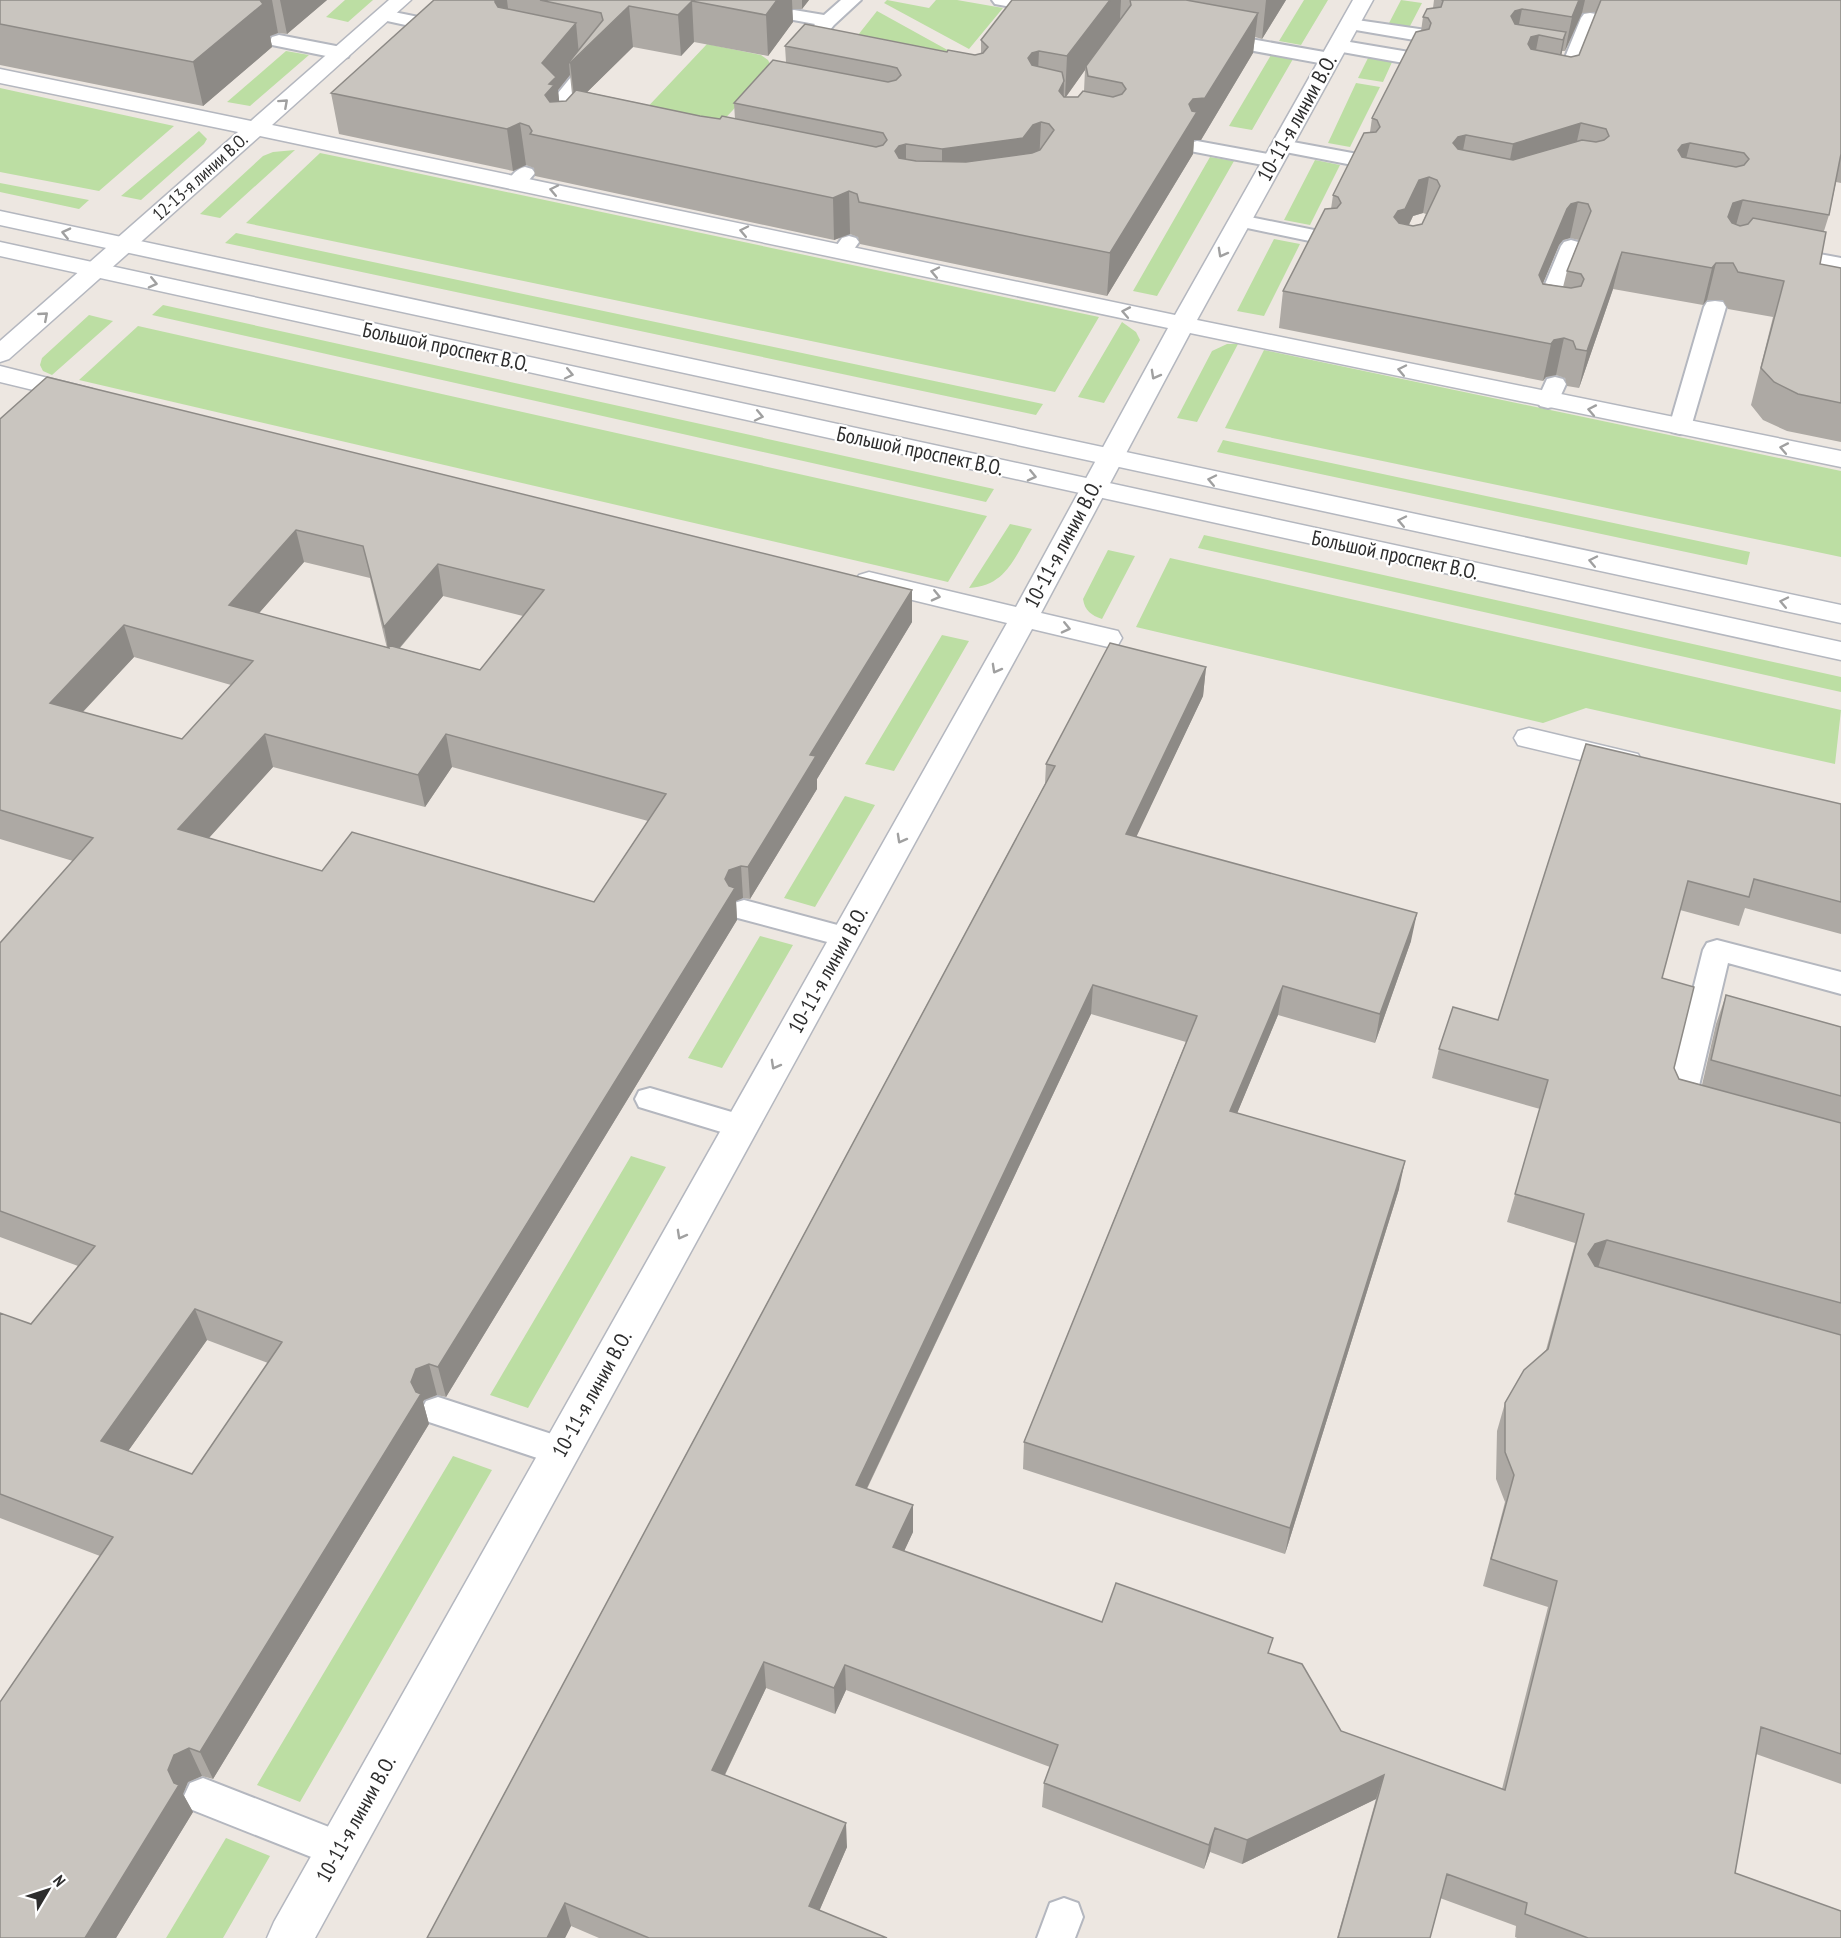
<svg xmlns="http://www.w3.org/2000/svg" width="1841" height="1938" font-family="'PT Sans Narrow',sans-serif">
<style>
.green{fill:#bcdea3}
.lines{fill:none;stroke-linecap:round;stroke-linejoin:round}
.service-casing{stroke:#b4b7bf;stroke-width:4}
.minor-casing{stroke:#b4b7bf;stroke-width:3}
.secondary-casing{stroke:#b4b7bf;stroke-width:3}
.service{fill:#fff;fill-rule:evenodd}
.minor{fill:#fff;fill-rule:evenodd}
.secondary{fill:#fff;fill-rule:evenodd}
.wall{fill:#ada9a4;fill-rule:evenodd}
.shaded-wall{fill:#8d8a86}
.building{fill:#c9c5bf;stroke:#8d8a86;stroke-width:1.5;fill-rule:evenodd}
.oneway{stroke:#a0a0a0}
.labels{text-anchor:middle;stroke-width:4.5;stroke-linejoin:round;paint-order:stroke}
.far-street-label{font-size:18px;fill:#2d2d2d;stroke:#fff}
.street-label{font-size:21px;fill:#2d2d2d;stroke:#fff}
</style>
<rect width="100%" height="100%" fill="#ede7e1"/>
<path class="green" d="M345,0h28l-25,22 -22,-5z
M887,0l42,8 7,-8h21l46,8 -34,41 -85,-46z
M1304,0h24l-27,45 -22,-4z
M1401,0l21,3 -13,25 -21,-3z
M877,11l85,47 -119,-4z
M707,44l54,11 7,5 3,6 -3,7 -53,56 -74,-15z
M286,51l23,4 -59,51 -23,-4z
M1271,55l22,4 -41,71 -23,-4z
M1369,56l24,4 -10,22 -25,-4z
M1356,83l24,4 -30,60 -22,-4z
M0,88l174,38 -75,65 -99,-19z
M199,131l8,8 -3,5 -63,56 -20,-4z
M295,150l-75,68 -20,-4 63,-58 10,-4z
M320,153l44,9 735,155 -44,75 -809,-169z
M1210,157l24,4 -77,135 -24,-5z
M1315,160l25,5 -30,60 -26,-5z
M0,183l89,17 -10,9 -79,-17z
M236,233l807,171 -7,11 -811,-172z
M1274,239l26,5 -36,72 -27,-5z
M163,305l831,184 -8,13 -834,-187z
M89,315l24,6 -61,54 -9,-4 -3,-6 2,-7z
M1122,322l14,10 4,8 -36,63 -26,-6z
M138,326l849,190 -39,66 -869,-202z
M1227,344h11l-41,78 -20,-4 35,-67z
M1264,350l577,121v86l-616,-129z
M1223,440l527,112 -3,13 -530,-113z
M1010,524l22,5c-18,28 -25,57 -63,59z
M1204,535l637,142v15l-643,-144z
M1108,550l27,6 -33,63c-11,-4 -17,-8 -19,-20z
M1170,558l671,152 -6,54 -249,-56 -43,15 -407,-96z
M942,635l27,6 -75,130 -29,-7z
M845,796l30,9 -60,102 -31,-9z
M760,936l33,9 -71,123 -34,-10z
M631,1156l35,11 -138,241 -38,-13z
M453,1456l39,14 -192,332 -43,-17z
M226,1838l44,18 -47,82h-57z"/>
<g class="lines">
<g class="service-casing">
<path id="service" d="M841,0h20l-27,25 -23,28 1,2 -2,4c-8,2 -15,2 -19,-5l24,-30 -27,-5 -3,-4 3,-4 6,-1 30,5z
M992,0h37l25,5 3,4 -3,4 -6,1 -53,-10z
M384,10l69,14 3,4 -3,4 -6,2 -69,-15 -3,-4 3,-4z
M1590,13l6,1 3,4 -26,66 -2,4 -7,2 -16,-4 -2,-4 2,-4 9,-1 24,-59 3,-4z
M1350,19l76,11 7,2 2,4 -2,4 -7,2 -82,-14 -3,-4 3,-4z
M1217,33l113,20 7,2 2,4 -2,4 -7,2 -120,-22 -2,-4 2,-4z
M279,35l62,12 7,2 2,4 -2,4 -7,2 -69,-14 -2,-4 2,-4z
M1338,40l77,13 7,2 2,4 -2,4 -7,2 -84,-15 -2,-4 2,-4z
M596,53l7,2 2,4 -35,44 18,16 -10,11h-14l-3,-4 6,-7 -18,-15 40,-49z
M1282,140l81,15 7,2 3,4 -3,4 -7,2 -88,-17 -3,-4 3,-4z
M1197,141l76,14 7,2 3,4 -3,4 -7,2 -83,-16 -3,-4 3,-4z
M525,167l7,2 3,4 -11,13h-14l-3,-4c5,-7 9,-13 18,-15z
M1240,215l84,17 7,2 3,4 -3,4 -7,2 -91,-19 -3,-4 3,-4z
M849,236l7,2 3,4 -10,14 -7,2 -7,-2 -3,-4 10,-14z
M1571,240l7,2 3,4 -25,64 7,5 -3,5 -8,1 -16,-3 -3,-5 28,-67 3,-4z
M1782,247l59,11v40l-15,-4 -4,-4 6,-22 -53,-11 -3,-4 3,-4z
M1715,301l8,1 3,5 -35,120 -3,5 -8,2 -8,-2 -3,-5 35,-120 3,-5z
M1555,377l8,2 3,5 -10,22 -8,2 -8,-2 -3,-5 10,-22z
M744,900l112,30 4,7 -4,7 -10,3 -112,-30 -4,-7 4,-7z
M1717,940l124,32v22l-113,-31 -30,127 15,5 4,8 -4,8 -11,4 -32,-10 -4,-8 37,-147 4,-7z
M650,1088l102,30 4,8 -4,8 -11,4 -102,-31 -4,-8 4,-8z
M438,1397l135,44 5,10 -5,10 -12,5 -135,-45 -5,-10 5,-10z
M203,1778l149,58 6,13 -6,13 -13,6 -149,-59 -6,-13 6,-13z
M1064,1898l14,5 5,14 -8,21h-38l13,-35z"/>
</g>
<g class="minor-casing">
<path id="minor" d="M389,0h22l-139,125 903,190 178,-315h20l-176,320 644,131v16l-651,-134 -149,280 77,18 4,7 -4,7 -10,2 -76,-18 -717,1309h-48l7,-16 733,-1299 -148,-36 -4,-6 4,-6 10,-3 147,35 152,-279 -908,-192 -251,223 -9,3v-21l238,-209 -238,-49v-14l251,52z
M0,366l92,23 4,5 -4,5 -9,3 -83,-20z
M1529,728l109,26 4,7 -4,7 -11,3 -109,-26 -4,-7 4,-7z"/>
</g>
<g class="secondary-casing">
<path id="secondary" d="M0,211l1841,394v18l-1841,-398z
M0,242l1841,400v18l-1841,-404z"/>
</g>
<use href="#service" class="service"/>
<use href="#minor" class="minor"/>
<use href="#secondary" class="secondary"/>
</g>
<path class="wall" d="M0,0h327l-40,34 -9,-1 -8,3 2,11 -69,59 -203,-41z
M434,0h375l-7,9h-10l1,13 -25,34 -74,-14 -13,14 -48,-9 -46,45 113,24 20,3h15l-1,-16 52,-41 -1,-16 162,6 28,3 6,-1v-14l31,-40h274l-24,39 -7,-2 -2,16 -52,87h-7l-1,14 -86,142 -247,-52 -2,-7 -8,-3 -16,6 -299,-64 -1,-8 -8,-3 -13,6 -174,-37 -8,-41zM1085,70l-1,21 -6,6h-12zM570,75l2,19 -6,7h-7l-1,-11z
M1434,0h407v183l-5,-1 -7,33 -5,16 -4,33 21,4v174l-54,-11 -24,-11 -12,-15 22,-88 -45,-8 -5,-9h-16l-4,5 -90,-16 -34,99 -12,-2 -2,-8 -9,-3 -10,2 -3,4 -264,-53 4,-37 48,-82 2,-14 37,-63 2,-14 49,-87 2,-14 10,-9zM1596,12l-17,43 -8,2 -10,-2 1,-4h3l17,-38zM1423,213l3,1 -4,10 -9,2 -4,-1 4,-9zM1570,238l9,2 -12,31 -4,16 -20,-4 16,-38 4,-5z
M0,419l912,171v32l-95,157v10l-67,110 -7,-1 -7,3 1,19 -291,477 -9,-2 -13,5 -1,2 6,22 -216,355 -11,-3 -14,6 -5,12 10,18 -77,126h-116l100,-382 -100,-38v-205l31,11 47,-58 -78,-29v-294l73,-82 -73,-22zM304,562l66,16 17,70 -128,-35zM443,596l80,20 -43,54 -80,-22zM134,657l97,28 -49,54 -99,-27zM273,767l152,40 27,-40 196,54 -54,81 -272,-31 -113,-33zM207,1340l61,23 -76,111 -64,-23z
M1206,667l-3,29 -67,140 275,105 -36,102 -97,-28 -41,98 162,76 -114,365 -262,-85 1,-27 162,-400 -95,-28 -224,475 46,16v27l-9,19 198,71 167,31 72,78 161,58 46,-182 -65,-21 22,-84 -9,-23 1,-48 8,-28 41,-53 29,-107 -68,-21 33,-113 -108,-31 7,-29 59,-29 88,-276 255,60v130l-96,-26 -6,18 -59,-16 -18,68 12,90 5,11 23,6 14,-61 10,-29 115,32v757l-85,-30 -21,119 106,65h-324l-2,-1 1,-11 -76,-28 -10,40h-93l39,-139 -134,65 -32,-12 -6,17 -162,-62 2,-24 6,-16 -204,-77 -11,24 -69,-26 -41,87 122,72 -28,64 68,27h-288l-28,-12 -6,12h-138l618,-1154 1,-20z"/>
<path class="shaded-wall" d="M260,0h12l6,33 -8,3 2,11 -69,59 -10,-44z
M280,0h47l-40,34z
M495,0h12l4,33 -16,-31z
M777,0h15l1,22 -25,34 -2,-41z
M802,0h7l-7,9z
M1110,0h11l-2,36 -33,30 -1,4 -20,28 2,-42z
M1266,0h20l-24,39z
M1579,0h6l-3,13 -17,38 7,-34z
M692,1l2,41 -13,14 -3,-41z
M629,6l4,41 -58,57 -5,-41 -1,-1 1,13 -12,15 3,28 -11,19 -8,-74 34,-40 3,32z
M1522,9l-7,35 -4,-28 4,-5z
M1258,13l-5,40 -52,87h-7l-1,14 -86,142 3,-43 79,-149z
M1566,32l-7,35 -3,7 7,-34z
M1539,35l-7,35 -4,-26 3,-7z
M1039,51l-2,41 -9,-34 4,-5z
M1064,81l-1,42 -4,-32z
M1041,122l-2,42 -97,27v-42z
M520,123l6,42 -13,6 -6,-42z
M1581,123l-8,36 -67,21 7,-36z
M1466,135l-7,36 -6,-28 5,-6z
M1690,143l-9,36 -3,-29 4,-5z
M906,144v42l-11,-35 4,-5z
M1429,177l-6,36 -10,3 -14,29 -5,-28 25,-37z
M849,191l1,43 -16,6 -1,-42z
M1743,200l-10,36 -5,-19 5,-14z
M1578,202l-8,36 -7,2 -4,5 -28,67 8,-37 28,-66 4,-5z
M1622,252l-9,37 -34,99 8,-37z
M1716,263l-9,37 -4,5 9,-37z
M1564,338l-8,37 -10,2 -3,4 8,-37 3,-4z
M296,530l8,32 -66,75 -9,-32z
M438,564l5,32 -53,63 -6,-32z
M912,590v32l-95,157v10l-67,110 -2,-32 62,-112z
M124,625l10,32 -73,78 -11,-32z
M1206,667l-3,29 -79,167 2,-29z
M265,734l8,33 -85,94 -10,-32z
M446,734l6,33 -27,40 -7,-32z
M741,866l2,32 -7,3 1,19 -291,477 -8,-30 287,-488 4,-9z
M1417,913l-6,28 -36,102 5,-29z
M1093,985l-2,29 -235,497v-26z
M1283,986l-5,29 -52,125 4,-29z
M1405,1161l-6,28 -114,365 5,-26z
M1607,1240l-9,28 -13,4 3,-18 7,-10z
M195,1309l12,31 -93,131 -13,-30z
M429,1364l8,31 -13,5 -1,2 6,22 -216,355 -13,-27 211,-370 5,-13z
M913,1505v27l-19,41 -1,-26z
M764,1662l2,26 -51,107 -3,-25z
M845,1665l1,25 -11,24 -1,-26z
M189,1748l13,28 -14,6 -5,12 10,18 -77,126h-31l89,-183z
M1384,1775l-8,24 -134,65 5,-24z
M846,1823l1,24 -36,83 -2,-24z
M1215,1828l-5,24 -6,17 5,-24z
M565,1903l6,23 -6,12h-18z"/>
<path class="building" d="M0,0h260l3,4 -70,58 -193,-38z
M434,0h61v2l3,5 78,16 -34,40 14,14 -7,7 5,1 -9,10 5,7 16,-1 10,-11 124,26 20,3 2,-3 154,31 7,-2 4,-5 -4,-7 -149,-30 39,-43 115,22 8,-2 5,-5 -4,-7 -8,-2 -104,-20 20,-22 142,28 1,-2 27,5 8,-2 5,-6 -7,-7 31,-40h98l-43,56 -28,-5 -7,2 -4,5 4,7 30,7 2,9 -5,10 5,6h14l5,-6 30,6 9,-3 4,-5 -4,-6 -34,-7 -2,-10 45,-61 -1,-5h56l72,13 -53,85 -12,1 -4,5 3,7 5,1 -87,141 -251,-51 -2,-8 -8,-3 -16,7 -303,-64 2,-3 -3,-5 -9,-3 -13,6 -176,-36zM1041,122l8,2 5,6 -14,20 -8,3 -66,9 -50,-1 -17,-3 -4,-7 4,-5 7,-2 36,5 81,-11 10,-13z
M540,0h237l-11,15 -74,-14 -14,14 -49,-9 -59,57 -1,-1 34,-42 -2,-7z
M1442,0h137l-7,17 -50,-8 -7,2 -4,5 4,8 51,8 -3,8 -24,-5 -8,2 -3,7 3,5 40,8 8,-2 22,-55h240v154l-12,61 -86,-15 -10,3 -5,14 4,6 8,3 8,-2 5,-6 73,14 -6,32 21,4v135l-43,-9 -24,-12 -13,-14 23,-87 -46,-9 -5,-9h-17l-4,5 -90,-16 -35,99 -11,-2 -3,-8 -9,-3 -10,2 -3,4 -268,-53 42,-82 12,-1 4,-5 -3,-6 -5,-2 31,-62 12,-1 4,-5 -3,-7 -5,-2 44,-86 13,-3 2,-6 -3,-5 -5,-1 4,-8 14,-2 2,-6zM1581,123l25,6 3,7 -5,4 -8,2 -14,-2 -69,20 -55,-11 -5,-6 5,-6 8,-2 47,9zM1690,143l54,10 5,6 -5,6 -8,2 -54,-10 -4,-7 4,-5zM1429,177l8,3 3,6 -18,38 -9,2 -14,-3 -5,-6 4,-6 7,-2 14,-29zM1578,202l10,2 3,7 -24,60 14,3 3,5 -3,7 -10,2 -28,-4 -4,-9 28,-66 4,-5z
M47,377l865,213 -102,165 6,1 -68,111 -7,-1 -12,4 -4,9 4,7 6,2 -297,479 -9,-3 -13,5 -5,13 5,10 5,2 -221,358 -11,-4 -15,7 -6,15 6,13 5,2 -94,153h-85v-236l113,-165 -113,-43v-181l31,11 64,-78 -95,-35v-268l93,-105 -93,-28v-391zM296,530l67,16 21,81 54,-63 106,26 -64,80 -92,-25 1,3 -160,-43zM124,625l129,36 -71,78 -132,-36zM265,734l153,41 28,-41 220,60 -72,108 -242,-70 -30,39 -144,-42zM195,1309l87,33 -90,132 -91,-33z
M1110,643l96,24 -80,167 291,79 -37,101 -97,-28 -53,125 175,50 -115,367 -266,-86 173,-426 -104,-31 -237,500 57,20 -20,42 209,75 14,-39 157,55 -5,15 34,11 39,67 164,59 52,-209 -66,-22 23,-84 -9,-23v-49l19,-33 24,-21 36,-135 -69,-20 33,-114 -109,-31 14,-42 45,13 88,-276 255,60v98l-87,-23 -5,18 -61,-16 -26,97 32,9 -20,81 5,11 162,44v180l-234,-63 -12,4 -7,10 7,12 246,69v419l-80,-27 -26,146 106,38v27h-253l-63,-24 2,-11 -80,-29 -17,64h-92l46,-163 -137,65 -32,-12 -6,17 -165,-62 14,-38 -213,-80 -11,23 -70,-26 -52,108 134,53 -37,83 78,32h-238l-84,-35 -18,35h-120l628,-1172 -9,-2z
M1726,995l115,32v69l-130,-36z"/>
<defs><path id="oneway-chevron" d="M-2-3.5L2.5 0L-2 3.5" fill="none" stroke-width="1.6" stroke-linecap="round" stroke-linejoin="round" transform="scale(1.5)"/></defs>
<g class="oneway">
<use href="#oneway-chevron" transform="translate(284 103) rotate(-42)"/>
<use href="#oneway-chevron" transform="translate(554 190) rotate(-168)"/>
<use href="#oneway-chevron" transform="translate(744 231) rotate(-168)"/>
<use href="#oneway-chevron" transform="translate(66 233) rotate(-167)"/>
<use href="#oneway-chevron" transform="translate(1222 253) rotate(119)"/>
<use href="#oneway-chevron" transform="translate(935 272) rotate(-168)"/>
<use href="#oneway-chevron" transform="translate(153 283) rotate(13)"/>
<use href="#oneway-chevron" transform="translate(1126 312) rotate(-169)"/>
<use href="#oneway-chevron" transform="translate(44 316) rotate(-41)"/>
<use href="#oneway-chevron" transform="translate(1402 370) rotate(-168)"/>
<use href="#oneway-chevron" transform="translate(569 374) rotate(12)"/>
<use href="#oneway-chevron" transform="translate(1155 375) rotate(119)"/>
<use href="#oneway-chevron" transform="translate(1592 410) rotate(-169)"/>
<use href="#oneway-chevron" transform="translate(759 416) rotate(12)"/>
<use href="#oneway-chevron" transform="translate(1784 448) rotate(-169)"/>
<use href="#oneway-chevron" transform="translate(1032 476) rotate(13)"/>
<use href="#oneway-chevron" transform="translate(1212 480) rotate(-168)"/>
<use href="#oneway-chevron" transform="translate(1402 521) rotate(-168)"/>
<use href="#oneway-chevron" transform="translate(1593 561) rotate(-168)"/>
<use href="#oneway-chevron" transform="translate(936 596) rotate(13)"/>
<use href="#oneway-chevron" transform="translate(1784 602) rotate(-168)"/>
<use href="#oneway-chevron" transform="translate(1066 628) rotate(13)"/>
<use href="#oneway-chevron" transform="translate(996 669) rotate(119)"/>
<use href="#oneway-chevron" transform="translate(901 839) rotate(119)"/>
<use href="#oneway-chevron" transform="translate(775 1065) rotate(119)"/>
<use href="#oneway-chevron" transform="translate(681 1235) rotate(119)"/>
</g>
<g class="labels">
<g class="far-street-label">
<text transform="translate(200 177) rotate(-42)" y="6">12-13-я линии В.О.</text>
</g>
<g class="street-label">
<text transform="translate(1297 118) rotate(-61)" y="7">10-11-я линии В.О.</text>
<text transform="translate(446 347) rotate(12)" y="7">Большой проспект В.О.</text>
<text transform="translate(920 451) rotate(12)" y="7">Большой проспект В.О.</text>
<text transform="translate(1063 544) rotate(-62)" y="7">10-11-я линии В.О.</text>
<text transform="translate(1395 555) rotate(12)" y="7">Большой проспект В.О.</text>
<text transform="translate(828 970) rotate(-61)" y="7">10-11-я линии В.О.</text>
<text transform="translate(592 1394) rotate(-61)" y="7">10-11-я линии В.О.</text>
<text transform="translate(356 1819) rotate(-61)" y="7">10-11-я линии В.О.</text>
</g>
</g>
<g transform="translate(48 1890) rotate(51)" stroke="#ffffff" stroke-width="4.5" paint-order="stroke">
<path d="M0-4.5L10 22L0 15L-10 22Z" fill="#2d2d2d"/>
<text y="-9" font-size="16" font-weight="bold" text-anchor="middle" fill="#2d2d2d">N</text>
</g>
</svg>
